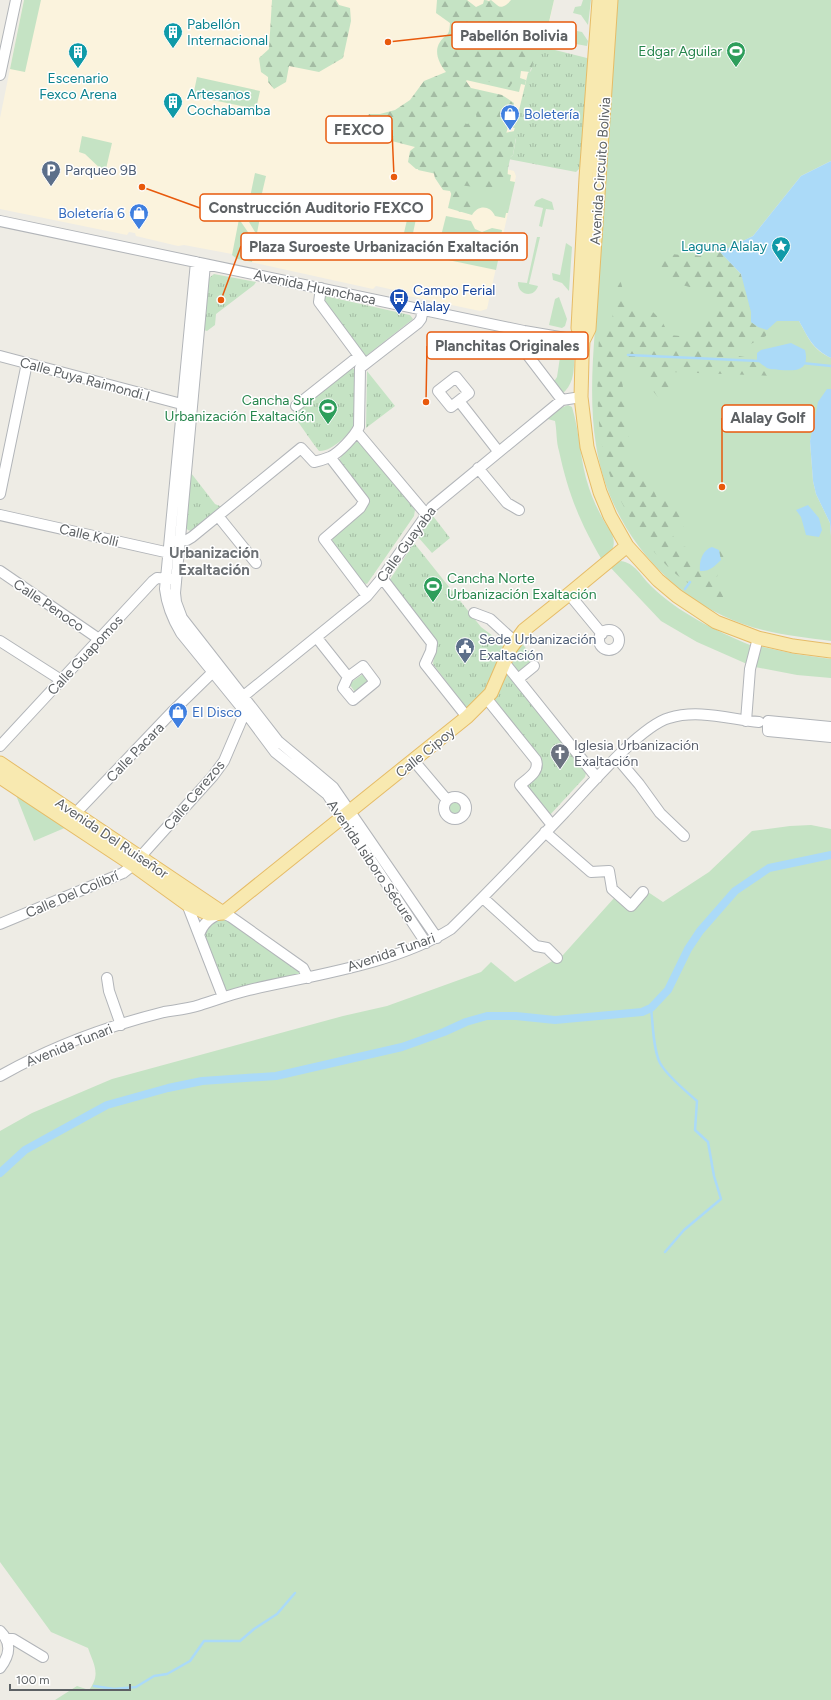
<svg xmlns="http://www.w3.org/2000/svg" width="831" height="1700" font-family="Figtree,sans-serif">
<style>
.commercial{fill:#fbf3dd}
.grass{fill:#c5e3c4}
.forest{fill:url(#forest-firs);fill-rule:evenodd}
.park{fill:url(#park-tufts)}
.water{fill:#abdaf8}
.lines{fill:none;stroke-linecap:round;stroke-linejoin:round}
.stream{stroke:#abdaf8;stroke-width:2.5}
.canal{stroke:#abdaf8;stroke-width:8}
.minor-casing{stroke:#b2b5b9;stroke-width:12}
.major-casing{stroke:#e6bc67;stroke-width:15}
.minor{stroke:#fff;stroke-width:10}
.major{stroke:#f8e9b0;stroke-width:13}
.labels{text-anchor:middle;stroke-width:3;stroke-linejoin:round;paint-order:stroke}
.culture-label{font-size:14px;fill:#0d838f;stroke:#fff;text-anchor:start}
.leisure-label{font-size:14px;fill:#27864d;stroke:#fff;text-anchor:end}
.shop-label{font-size:14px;fill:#366cbe;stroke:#fff;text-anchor:start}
.service-label{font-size:14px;fill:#4e5e75;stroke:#fff;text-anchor:start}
.street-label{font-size:14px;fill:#5d6164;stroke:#fff}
.transit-label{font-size:14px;fill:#164399;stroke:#fff;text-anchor:start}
.worship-label{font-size:14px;fill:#5b616d;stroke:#fff;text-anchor:start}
.neighbourhood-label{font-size:15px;font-weight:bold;fill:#6e7276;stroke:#fff}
.leader{fill:none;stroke:#e8590c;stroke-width:1.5}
.callout-dot{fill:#e8590c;stroke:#fff;stroke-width:1.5}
.callout{fill:#fff;stroke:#e8590c;stroke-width:1.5}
.callout-label{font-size:15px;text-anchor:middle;font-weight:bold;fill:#5d6164}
</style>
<defs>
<pattern id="forest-firs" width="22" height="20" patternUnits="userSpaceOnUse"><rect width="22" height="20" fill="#c5e3c4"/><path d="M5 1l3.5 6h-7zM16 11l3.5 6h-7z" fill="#a3bba3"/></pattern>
<pattern id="park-tufts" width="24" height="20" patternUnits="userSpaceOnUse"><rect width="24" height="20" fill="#c5e3c4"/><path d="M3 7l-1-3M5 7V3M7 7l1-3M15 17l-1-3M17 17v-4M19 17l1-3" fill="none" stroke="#a3bba3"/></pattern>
</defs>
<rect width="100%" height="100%" fill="#eeece5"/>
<path class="commercial" d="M24,0h530l-8,38 -2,1 -12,-2 -1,7 5,3 -8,26 -18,84 -4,12 8,2 2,5 -29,133 -7,2 -76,-16 -1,-3 -27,-6 -3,3 -136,-30 -5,-5 -48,-9 -6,1 -42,-10 -1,-3 -6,-1 -2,3 -127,-26v-91z"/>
<path class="grass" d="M24,0h17l-16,72 -15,-3z
M484,0c10,0 15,15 27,0h43l-6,26 -8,-2 -6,4 -2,9 -54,-12z
M583,0h8l-3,25 -7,-10 -8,-2 2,-6 6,-1z
M617,0h214v161l-30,15 -48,60 -32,16 56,69h22c10,18 13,28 32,37v31l-4,1 -17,51 3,40 3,13 14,29 1,13v105c-30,-4 -60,-7 -88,-17 -77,-27 -135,-99 -147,-179 -9,-56 0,-115 3,-172 5,-91 11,-182 18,-273z
M577,31l5,1 6,9 -1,5 -38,-7v-4l26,6z
M476,32l60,17 -6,23 -9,-1 -1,7 6,2 -1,5 -4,-1 -2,8 -53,-12z
M197,77l63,14 -4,18 -63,-13z
M430,95l84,18 -2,8 5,1 -2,6 -7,-1 -2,7 10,3 -3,18 -3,2 -88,-11z
M82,136l30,7 -7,30 -20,-19 -6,-2z
M422,153l89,22 -1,6 5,1 -7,31h-2l-1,5 -10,-2c-5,-11 -17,-11 -23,-1l-24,-7 7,-30 -37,-8z
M255,173l11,3 -7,30 3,1 -5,26 -2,-1 -6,-10 9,-6 -9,-14z
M542,198l10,4 2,8 -8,-1 -4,18 -3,-1 4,-18 -9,-2 2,-5z
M410,207l8,2 -6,29 27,6 7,-28 25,5 4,8 7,3 10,-4 10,2 -1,7h2l-7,33 -96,-20z
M239,219l13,19 4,1 -4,23 -15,-3 -5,-4z
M537,237h3l-11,47 9,2c-4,13 -21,9 -20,-4l9,1z
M566,243l6,4 -3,44 -7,-8 -9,-3 -1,-7 8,2z
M559,297l8,22 -2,7 -3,2 -13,-3 6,-26z
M562,344c3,1 7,2 9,4 5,3 3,25 1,31 -2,6 -5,11 -10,15l-10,-13 3,-1 2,-3z
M568,405l4,2c8,26 8,55 17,81 4,12 9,22 15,33 3,5 8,11 9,16 3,12 -3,16 -11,23 -22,-37 -34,-67 -43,-109 -3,-10 -2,-20 -4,-30l-11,-3 10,-7z
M621,561c14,2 20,15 30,25 28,27 63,44 99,59l-3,19 -50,-22 -36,-21 -52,-55z
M759,646l36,8 36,5v19l-34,-3 -42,-8z
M363,674l5,7 -11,11h-2l-5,-7v-2z
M14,790l53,37 -33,14z
M447 808a8 8 0 1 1 16 0a8 8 0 1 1-16 0Z
M811,825l20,4v871h-776l22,-14 12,4c12,-16 5,-25 -1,-42l-37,-16 -51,-70v-431l32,-18 80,-34 231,-63 44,-10 94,-34 10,-10 24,20 48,-27 52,-58 15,13 18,-18 15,10 46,-30 43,-41 38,-5z"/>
<path class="forest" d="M272,0h64l3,5 11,3 1,13 -8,37 -24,14 -30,-6 -3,16 -12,7 -6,-7v-5l-7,-5 -2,-14 10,-9z
M437,0h30l9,7 15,-7 19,16h6l10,6 2,6 -1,7 12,12 -4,19 -7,4 -7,-1 -12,19 -39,-12 -4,5 5,7 31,7 12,8 -1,7 -10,14 1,9 11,-2v7l-7,30 -1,16 -18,5 -30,-4 18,16 -8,10 -10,1 -9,-21 -7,-1 -8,-12 -2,-8 -17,-1 -8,-7 2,-11 5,-4 -31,-8 -6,-6 -13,-10 4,-9h11l15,-4 15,-10 14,-19 22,-9c-6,-7 -13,-20 -6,-30 7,-10 9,-4 10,-19l-14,-10zM488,37l17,5 -1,5 -12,5 -11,-3 -2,-6zM455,105l9,2 12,7 1,9 -4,-1 -6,2 -15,-6 -12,1 -1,-11z
M720,252l21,22 10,38v10l7,5 9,3 -1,6 -21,11h-12l-2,8 21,3 19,-5 9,13 -4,10 -105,-4 -1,26 -9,3 -11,-14 -7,-16 -10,-3 -11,2v11l3,19 1,32 5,8 -3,10v12l23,23 6,13 18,4c8,12 10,15 8,28l-9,-3 -1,9 6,10 7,1 6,7 -1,7 10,5 10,-9 6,-11 8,3 3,10 -7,1 -5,21 11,24c-14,-7 -29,-15 -42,-24 -36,-26 -67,-76 -79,-118 -11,-40 -9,-85 -7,-127l13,-12 4,-50 5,9 5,17 13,7 13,4 10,10 7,14 11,1 33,-20 2,-12 -12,-13 -31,-9 -11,-13 1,-10 10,-5c16,3 32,-1 48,-2z"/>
<path class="park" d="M535,45l52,13 2,2 -9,108 -4,4 -68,-13 5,-4 3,-16 -3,-4 15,-62 3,-2 5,-22z
M214,274l42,8 -2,3 -38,29 -1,11 -8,6 -3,-1 5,-52z
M325,296l85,19 3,4 -47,37h-2l-42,-56v-3z
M351,368l5,2 -1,54c-5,10 -24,28 -36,27 -10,-12 -17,-25 -27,-37z
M367,371l28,35 -29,22z
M359,440l56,70 -1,6 -47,68 -3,-1 -32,-41 1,-5 35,-31v-3l-28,-40 -1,-3 7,-11z
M191,473l24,31 7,3 -31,24 -3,-1 -3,-3z
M433,516l17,22 -18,15 -14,-16z
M414,543l67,84 25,19 -17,42 -21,22 -35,-46 3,-20 -47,-63z
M519,640l17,20 -18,12 -8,-9z
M507,672l79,101 -1,4 -36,39 -24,-31 14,-13 -48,-74z
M224,919h5l72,52 -2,5 -72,16 -3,-2 -20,-51c1,-12 8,-17 20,-20z"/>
<path class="water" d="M831,161v197c-19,-10 -22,-19 -32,-37h-22l-10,9 -9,-3 -7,-5v-10l-10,-38 -21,-22 33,-16 48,-60z
M791,343l14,7c5,21 -9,21 -25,20 -4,-1 -9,0 -13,-2 -3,-2 -7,-5 -10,-7v-8l4,-3z
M827,389h4v147l-1,-13 -14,-29 -3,-13 -3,-40 8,-39z
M808,505l11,13 3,12 -3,7 -13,-2 -5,-18 -5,-7z
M712,547l7,3 2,10c-6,6 -12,12 -21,11 -1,-9 2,-21 12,-24z"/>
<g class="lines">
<path class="stream" d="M628,355l131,6
M802,363l29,3
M685,589l5,-7
M651,1008c2,16 2,41 9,55 7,13 27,29 37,38l-2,29 13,12 6,34 7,23 -37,31 -19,22
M94,1686l20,3 22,-2 18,-11 13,-2 23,-13 14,-20h36l14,-12 23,-15 18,-21"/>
<path class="canal" d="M0,1173l25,-23 82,-45 61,-17 34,-7 74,-5 126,-29 42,-15 22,-10 21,-6h29l39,4 87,-8 9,-4 17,-18 20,-41 12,-18 35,-40 34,-23 62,-13"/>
<g class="minor-casing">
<path id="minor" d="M0,75l16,-75
M0,221l524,110 59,10
M196,262l-31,327c2,17 7,29 16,44l65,80 29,39 52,42 99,149
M205,264l-30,329 1,9 6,16 96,123 55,46 104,151
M321,288l-2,14 46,62
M524,331l-3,10 2,8 39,51
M0,356l189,50
M456,377l13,16 -18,14 -13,-16z
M459,401l39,50
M296,406l63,-50
M357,432l69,82
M330,457l34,44 -4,7 -36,31 43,57
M478,468l29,35 12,7
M0,494l27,-131
M0,515l174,39
M218,516l38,47
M174,541l13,-1 5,-3 109,-89 13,14c5,-1 11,-3 16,-5 9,-4 25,-21 29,-30l1,-59 58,-45 3,-4 2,-10
M0,571l99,68
M382,578l50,65 -1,8 -6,13 42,53
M569,594l33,40
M474,613l16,6 24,22
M599 640a10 10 0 1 1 20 0a10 10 0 1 1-20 0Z
M317,638l31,39
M0,641l61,39
M504,662l93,116
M363,666l12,16 -22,18 -10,-12 5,-11z
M518,679l16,-13
M240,699l127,-103 15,-18 50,-71 130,-107 19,-3
M487,699l49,61c4,12 -8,18 -16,25l32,40
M746,721l4,-52 8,-31
M831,727l-63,-6v10l63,6
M0,746l153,-165 4,-3 16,1
M617,758l22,26 21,29 24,23
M414,761l33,39
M444 808a11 11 0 1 1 22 0a11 11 0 1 1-22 0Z
M71,818l102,-107 44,-43
M545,832l46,40 18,-1 3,18 19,17 12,-14
M483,898l53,48 11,2 10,10
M187,904l36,93
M0,924l123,-51 10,-8 80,-89 11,-15 18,-42 9,-10
M199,935c4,-12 12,-19 24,-22l8,4 72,51 5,10
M107,978l2,13 12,34
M0,1076c51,-29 108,-50 164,-64 12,-2 24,-3 36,-7 16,-5 32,-11 49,-15 65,-15 146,-26 202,-61 39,-38 76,-77 113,-116 22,-23 76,-87 105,-95 29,-9 60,1 90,4
M0,1631c12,12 10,24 0,37
M6,1639h7l30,18"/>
</g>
<g class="major-casing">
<path id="major" d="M611,0l-22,329 -6,12 -1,18 -1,38 6,50 13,45 10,24 17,30 31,34 19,16 39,26 42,16 35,8 38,5
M583,341l-5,-13 8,-150 13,-178
M0,763l223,150
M0,777l133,88 54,39 22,10 14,-1
M223,913l244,-196 24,-24 19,-44 14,-19 45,-36 58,-48"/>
</g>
<use href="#minor" class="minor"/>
<use href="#major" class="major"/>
</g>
<defs>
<g id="building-pin" transform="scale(1)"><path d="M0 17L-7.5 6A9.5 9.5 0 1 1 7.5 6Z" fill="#0f9aa8" stroke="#fff"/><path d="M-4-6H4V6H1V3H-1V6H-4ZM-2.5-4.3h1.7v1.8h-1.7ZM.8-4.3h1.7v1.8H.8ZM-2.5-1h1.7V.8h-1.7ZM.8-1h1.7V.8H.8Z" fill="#fff"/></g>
<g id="stadium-pin" transform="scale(1)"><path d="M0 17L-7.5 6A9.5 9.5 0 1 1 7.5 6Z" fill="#2e9e5b" stroke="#fff"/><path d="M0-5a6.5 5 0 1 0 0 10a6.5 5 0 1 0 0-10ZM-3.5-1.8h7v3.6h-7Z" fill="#fff"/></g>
<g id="shop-pin" transform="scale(1)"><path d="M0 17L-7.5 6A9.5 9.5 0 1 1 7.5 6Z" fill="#3f7fe0" stroke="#fff"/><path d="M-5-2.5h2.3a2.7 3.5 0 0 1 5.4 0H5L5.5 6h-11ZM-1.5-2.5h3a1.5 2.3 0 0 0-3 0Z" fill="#fff"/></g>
<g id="parking-pin" transform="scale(1)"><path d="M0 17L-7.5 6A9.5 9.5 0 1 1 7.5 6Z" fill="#5c6f8a" stroke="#fff"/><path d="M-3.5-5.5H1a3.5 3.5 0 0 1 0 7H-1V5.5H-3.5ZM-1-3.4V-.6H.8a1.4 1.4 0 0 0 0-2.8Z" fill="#fff"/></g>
<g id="sight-pin" transform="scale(1)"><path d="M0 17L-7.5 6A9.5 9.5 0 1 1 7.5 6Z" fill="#0f9aa8" stroke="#fff"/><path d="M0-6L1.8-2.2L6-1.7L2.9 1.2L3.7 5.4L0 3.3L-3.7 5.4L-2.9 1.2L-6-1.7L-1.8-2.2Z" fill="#fff"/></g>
<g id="bus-pin" transform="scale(1)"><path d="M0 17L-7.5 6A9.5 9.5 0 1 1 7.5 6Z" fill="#1a4fb4" stroke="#fff"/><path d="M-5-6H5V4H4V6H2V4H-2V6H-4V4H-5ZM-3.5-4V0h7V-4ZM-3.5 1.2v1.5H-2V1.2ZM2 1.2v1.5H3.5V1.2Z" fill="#fff"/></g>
<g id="civic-pin" transform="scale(1)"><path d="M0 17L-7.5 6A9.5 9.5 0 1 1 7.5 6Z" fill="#5c6f8a" stroke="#fff"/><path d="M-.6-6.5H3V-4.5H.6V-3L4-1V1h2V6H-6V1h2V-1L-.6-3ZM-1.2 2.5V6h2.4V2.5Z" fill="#fff"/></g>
<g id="church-pin" transform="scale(1)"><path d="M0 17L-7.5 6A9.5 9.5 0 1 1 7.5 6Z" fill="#6b7280" stroke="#fff"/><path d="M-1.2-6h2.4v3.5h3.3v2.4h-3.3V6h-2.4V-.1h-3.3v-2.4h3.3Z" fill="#fff"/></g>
</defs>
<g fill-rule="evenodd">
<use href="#building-pin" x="173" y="32"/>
<use href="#stadium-pin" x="736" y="51"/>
<use href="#building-pin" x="78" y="52"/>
<use href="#building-pin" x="173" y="102"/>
<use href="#shop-pin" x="510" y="114"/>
<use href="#parking-pin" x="51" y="170"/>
<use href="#shop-pin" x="139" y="213"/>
<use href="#sight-pin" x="781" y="246"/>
<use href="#bus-pin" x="399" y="298"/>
<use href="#stadium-pin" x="328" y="408"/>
<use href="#stadium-pin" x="433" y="586"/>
<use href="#civic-pin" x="465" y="647"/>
<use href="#shop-pin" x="178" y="712"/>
<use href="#church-pin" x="560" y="753"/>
</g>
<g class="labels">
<g class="culture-label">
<text x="187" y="29">Pabellón<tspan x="187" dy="16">Internacional</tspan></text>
<text x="78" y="83" text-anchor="middle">Escenario<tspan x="78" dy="16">Fexco Arena</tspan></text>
<text x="187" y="99">Artesanos<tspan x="187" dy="16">Cochabamba</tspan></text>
<text x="767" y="251" text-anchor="end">Laguna Alalay</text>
</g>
<g class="leisure-label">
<text x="722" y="56">Edgar Aguilar</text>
<text x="314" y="405">Cancha Sur<tspan x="314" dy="16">Urbanización Exaltación</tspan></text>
<text x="447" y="583" text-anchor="start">Cancha Norte<tspan x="447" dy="16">Urbanización Exaltación</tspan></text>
</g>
<g class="shop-label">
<text x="524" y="119">Boletería</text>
<text x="125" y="218" text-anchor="end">Boletería 6</text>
<text x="192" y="717">El Disco</text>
</g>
<g class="service-label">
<text x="65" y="175">Parqueo 9B</text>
<text x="479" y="644">Sede Urbanización<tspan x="479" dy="16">Exaltación</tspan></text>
</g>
<g class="street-label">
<text transform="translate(600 171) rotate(-86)" y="5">Avenida Circuito Bolivia</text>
<text transform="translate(315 287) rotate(12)" y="5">Avenida Huanchaca</text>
<text transform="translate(85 379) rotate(15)" y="5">Calle Puya Raimondi I</text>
<text transform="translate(89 535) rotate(13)" y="5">Calle Kolli</text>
<text transform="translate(406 544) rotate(-54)" y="5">Calle Guayaba</text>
<text transform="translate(49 605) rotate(34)" y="5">Calle Penoco</text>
<text transform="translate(85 655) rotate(-47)" y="5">Calle Guapomos</text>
<text transform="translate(135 752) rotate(-46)" y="5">Calle Pacara</text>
<text transform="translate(425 752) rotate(-39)" y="5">Calle Cipoy</text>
<text transform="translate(194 795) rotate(-50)" y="5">Calle Cerezos</text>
<text transform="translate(112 838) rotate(34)" y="5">Avenida Del Ruiseñor</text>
<text transform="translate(371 861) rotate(56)" y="5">Avenida Isiboro Sécure</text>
<text transform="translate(72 894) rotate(-23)" y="5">Calle Del Colibrí</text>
<text transform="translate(391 952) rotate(-19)" y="5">Avenida Tunari</text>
<text transform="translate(69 1045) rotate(-22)" y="5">Avenida Tunari</text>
</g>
<g class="transit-label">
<text x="413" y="295">Campo Ferial<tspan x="413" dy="16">Alalay</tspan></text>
</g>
<g class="worship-label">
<text x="574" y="750">Iglesia Urbanización<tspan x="574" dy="16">Exaltación</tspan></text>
</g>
<g class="neighbourhood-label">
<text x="214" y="558">Urbanización<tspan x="214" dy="17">Exaltación</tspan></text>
</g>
</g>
<path class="leader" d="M388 42L452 35M394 177L392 130M142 187L200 208M221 300L241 246M426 402L427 346M722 487L722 418"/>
<g class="callout-dot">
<circle cx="388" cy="42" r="4"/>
<circle cx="394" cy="177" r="4"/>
<circle cx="142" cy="187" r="4"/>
<circle cx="221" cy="300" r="4"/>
<circle cx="426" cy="402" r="4"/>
<circle cx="722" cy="487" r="4"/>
</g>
<g class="callout">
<rect x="452" y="22" width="124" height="27" rx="4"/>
<rect x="326" y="116" width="66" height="27" rx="4"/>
<rect x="200" y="194" width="232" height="27" rx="4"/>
<rect x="241" y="233" width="286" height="27" rx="4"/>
<rect x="427" y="332" width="161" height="27" rx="4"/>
<rect x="722" y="405" width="92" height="27" rx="4"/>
</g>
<g class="callout-label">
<text x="514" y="41">Pabellón Bolivia</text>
<text x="359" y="135">FEXCO</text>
<text x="316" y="213">Construcción Auditorio FEXCO</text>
<text x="384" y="252">Plaza Suroeste Urbanización Exaltación</text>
<text x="507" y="351">Planchitas Originales</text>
<text x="768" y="423">Alalay Golf</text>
</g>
<path d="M10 1684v6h120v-6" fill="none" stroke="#5d6164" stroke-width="2"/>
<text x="16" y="1684" font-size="12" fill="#5d6164" stroke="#ffffff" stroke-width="3" paint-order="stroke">100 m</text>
</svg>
